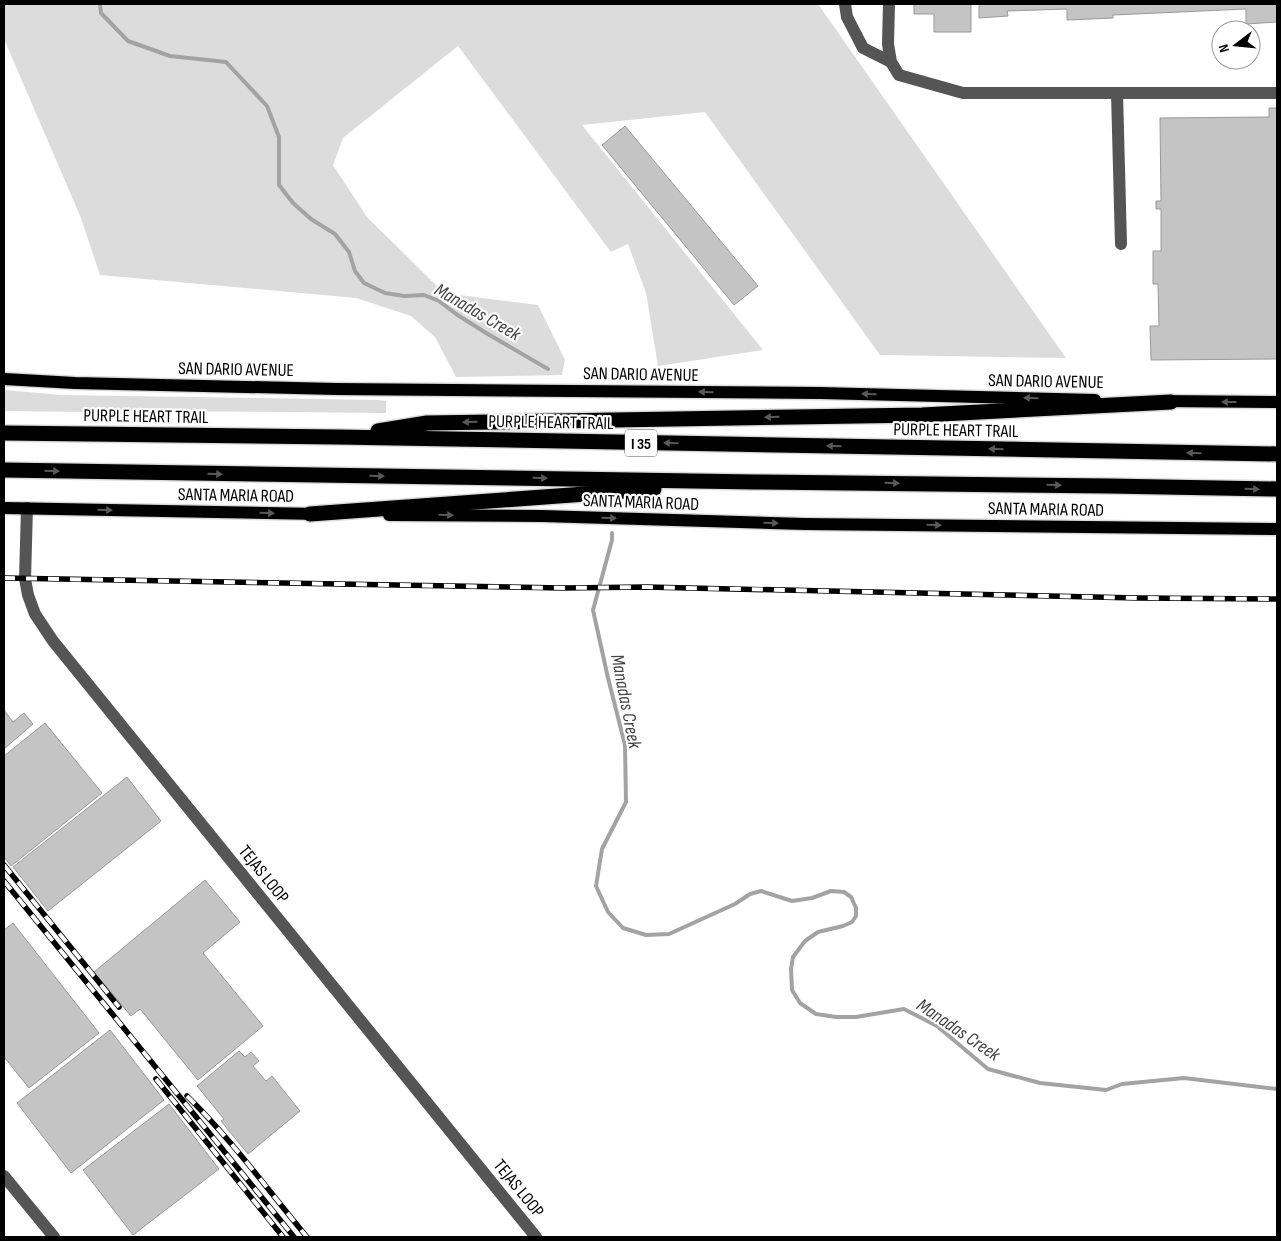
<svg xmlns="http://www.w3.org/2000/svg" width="1281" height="1241" font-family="'Sofia Sans Condensed',sans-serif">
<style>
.green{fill:#dcdcdc}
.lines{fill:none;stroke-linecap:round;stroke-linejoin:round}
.stream{stroke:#a3a3a3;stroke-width:4}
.building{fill:#c4c4c4;stroke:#999}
.major-casing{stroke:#dbdbdb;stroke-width:15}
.highway-casing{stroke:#dbdbdb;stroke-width:18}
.minor{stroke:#555;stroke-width:12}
.major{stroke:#000;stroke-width:12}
.highway{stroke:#000;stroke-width:15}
.rail-casing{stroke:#000;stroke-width:5.5}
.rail{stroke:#fff;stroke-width:4;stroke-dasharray:11;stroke-linecap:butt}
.oneway{fill:#595959}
.labels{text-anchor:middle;stroke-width:4.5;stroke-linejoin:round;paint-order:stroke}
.shield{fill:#fff;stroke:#4c4c4c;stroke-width:1}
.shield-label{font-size:16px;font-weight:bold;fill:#000}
.street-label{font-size:18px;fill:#000;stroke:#fff}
.water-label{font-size:19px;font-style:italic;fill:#444;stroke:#fff}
</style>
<rect width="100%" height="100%" fill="#fff"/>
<g class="green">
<polygon points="4,4 818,4 1066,358 880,355 705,112 582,125 763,350 658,366 646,293 628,244 611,252 458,46 343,138 333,165 367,217 444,293 538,305 565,360 562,375 456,377 435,337 411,316 356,298 100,275 81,218 4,39"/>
<polygon points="4,390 62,395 378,400 386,401 386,413 161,411 161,413 4,411"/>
</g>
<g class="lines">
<g class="stream">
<polyline points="100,4 101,13 128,41 170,56 226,62 267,106 279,137 279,185 293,203 311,219 335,234 349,252 355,271 364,283 385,293 404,296 424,295 439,301 456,314 486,333 548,369"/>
<polyline points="612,533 612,540 593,610 608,678 625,745 626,802 602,849 596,886 608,912 623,928 646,935 669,934 735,904 750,894 761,891 792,901 812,898 831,891 844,892 851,897 856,908 856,916 852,922 843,926 818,932 805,941 793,957 791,969 792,990 800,1003 816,1014 836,1017 856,1017 904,1009 937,1026 988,1069 1040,1083 1106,1090 1122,1084 1184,1078 1277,1089"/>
</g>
</g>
<g class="building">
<polygon points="914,4 971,4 971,32 934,32 934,14 914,14"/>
<polygon points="979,4 1277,4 1277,22 1246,24 1246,9 1113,15 1113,18 1067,20 1067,9 1007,11 1008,16 979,18"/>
<polygon points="1269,108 1277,108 1277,359 1151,360 1150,326 1159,326 1158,284 1153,284 1153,251 1161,251 1161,209 1156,209 1156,201 1161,201 1160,118 1269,117"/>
<polygon points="625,126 758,286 734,305 602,145"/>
<polygon points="4,710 13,722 24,713 33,724 4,749"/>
<polygon points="45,723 102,793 11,866 4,857 4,756"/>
<polygon points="127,777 161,821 48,911 13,867"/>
<polygon points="205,880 240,922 203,953 263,1026 198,1080 140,1009 131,1016 94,972"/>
<polygon points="13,923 99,1033 29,1088 4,1057 4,930"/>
<polygon points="110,1030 164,1100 71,1173 17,1103"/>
<polygon points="239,1051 245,1057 251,1052 259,1061 253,1066 266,1081 272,1076 300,1111 248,1154 221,1121 224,1119 197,1086"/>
<polygon points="169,1104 219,1169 133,1235 83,1170"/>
</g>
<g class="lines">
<defs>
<g id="major">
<polyline points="4,379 75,383 336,389 820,393 1095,400"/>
<polyline points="1162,401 1277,402"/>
<polyline points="4,508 319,514"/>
<polyline points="389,515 542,516 805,524 1277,529"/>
</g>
<g id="highway">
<polyline points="378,431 427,423 922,415 1171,402"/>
<polyline points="4,433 338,437 1277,454"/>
<polyline points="4,470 755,482 1109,486 1277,489"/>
<polyline points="310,514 654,489"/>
</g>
</defs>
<use href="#major" class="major-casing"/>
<use href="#highway" class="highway-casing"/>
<g class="minor">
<polyline points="845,4 847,17 863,48 891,62"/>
<polyline points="889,4 888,44 891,62 899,75 963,93 1277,93"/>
<polyline points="1117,93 1121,244"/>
<polyline points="27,508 25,579 28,595 35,614 53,641 536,1237"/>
<polyline points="4,1176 54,1237"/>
</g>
<use href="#major" class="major"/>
<use href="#highway" class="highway"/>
<defs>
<g id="rail">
<polyline points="4,578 563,588 646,587 1138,598 1277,599"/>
<polyline points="4,865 119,1007"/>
<polyline points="4,881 294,1237"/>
<polyline points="156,1079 283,1237"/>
<path d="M187,1096C231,1139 268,1190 307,1237"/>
</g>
</defs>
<use href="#rail" class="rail-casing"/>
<use href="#rail" class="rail"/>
</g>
<defs><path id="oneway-solid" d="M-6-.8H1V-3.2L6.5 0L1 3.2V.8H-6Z" transform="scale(1.25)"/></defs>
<g class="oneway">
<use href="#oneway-solid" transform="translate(706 392) rotate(-179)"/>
<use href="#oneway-solid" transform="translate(869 394) rotate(-179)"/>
<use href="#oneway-solid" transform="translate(1031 398) rotate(-179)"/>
<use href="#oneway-solid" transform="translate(1229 402) rotate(-180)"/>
<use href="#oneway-solid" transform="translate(772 417) rotate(179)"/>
<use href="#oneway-solid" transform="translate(470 422) rotate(179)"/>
<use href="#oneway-solid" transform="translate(671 443) rotate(-179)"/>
<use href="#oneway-solid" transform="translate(834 446) rotate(-179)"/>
<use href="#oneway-solid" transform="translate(996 449) rotate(-179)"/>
<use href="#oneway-solid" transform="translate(1194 453) rotate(-179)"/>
<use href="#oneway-solid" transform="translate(52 471) rotate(1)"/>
<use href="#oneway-solid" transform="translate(215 474) rotate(1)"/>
<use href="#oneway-solid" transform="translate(377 476) rotate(1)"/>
<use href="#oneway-solid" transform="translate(540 478) rotate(1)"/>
<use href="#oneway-solid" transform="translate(892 483) rotate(1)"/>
<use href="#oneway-solid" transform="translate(1054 485) rotate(1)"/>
<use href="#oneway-solid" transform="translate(1252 489) rotate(1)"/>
<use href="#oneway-solid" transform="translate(105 510) rotate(1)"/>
<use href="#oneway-solid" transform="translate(267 513) rotate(1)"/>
<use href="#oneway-solid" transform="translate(446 515) rotate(1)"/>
<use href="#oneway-solid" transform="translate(609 518) rotate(2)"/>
<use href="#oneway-solid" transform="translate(771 523) rotate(2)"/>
<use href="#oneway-solid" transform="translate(934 525) rotate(1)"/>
</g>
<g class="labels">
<rect class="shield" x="625" y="429.5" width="32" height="27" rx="4"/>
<g class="shield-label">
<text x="641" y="449">I 35</text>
</g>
<g class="street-label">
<text transform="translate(236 369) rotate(1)" y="6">SAN DARIO AVENUE</text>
<text transform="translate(641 374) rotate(1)" y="6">SAN DARIO AVENUE</text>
<text transform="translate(1046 381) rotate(1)" y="6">SAN DARIO AVENUE</text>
<text transform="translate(146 416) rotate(1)" y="6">PURPLE HEART TRAIL</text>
<text transform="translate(551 422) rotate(1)" y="6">PURPLE HEART TRAIL</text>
<text transform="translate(956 430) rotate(1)" y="6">PURPLE HEART TRAIL</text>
<text transform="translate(236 495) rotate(1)" y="6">SANTA MARIA ROAD</text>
<text transform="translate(641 502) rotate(2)" y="6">SANTA MARIA ROAD</text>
<text transform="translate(1046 509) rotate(1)" y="6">SANTA MARIA ROAD</text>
<text transform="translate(264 874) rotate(51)" y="6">TEJAS LOOP</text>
<text transform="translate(519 1188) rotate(51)" y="6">TEJAS LOOP</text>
</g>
<g class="water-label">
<text transform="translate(478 311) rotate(30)" y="7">Manadas Creek</text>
<text transform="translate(627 701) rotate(79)" y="7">Manadas Creek</text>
<text transform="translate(959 1029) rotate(34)" y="7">Manadas Creek</text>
</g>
</g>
<rect width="1281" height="1241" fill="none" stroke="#000000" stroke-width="10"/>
<g transform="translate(1236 45) rotate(254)"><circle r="24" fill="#ffffff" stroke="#999999"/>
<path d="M0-4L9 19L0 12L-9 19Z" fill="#000000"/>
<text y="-8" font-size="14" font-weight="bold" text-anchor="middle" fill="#000000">N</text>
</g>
</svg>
